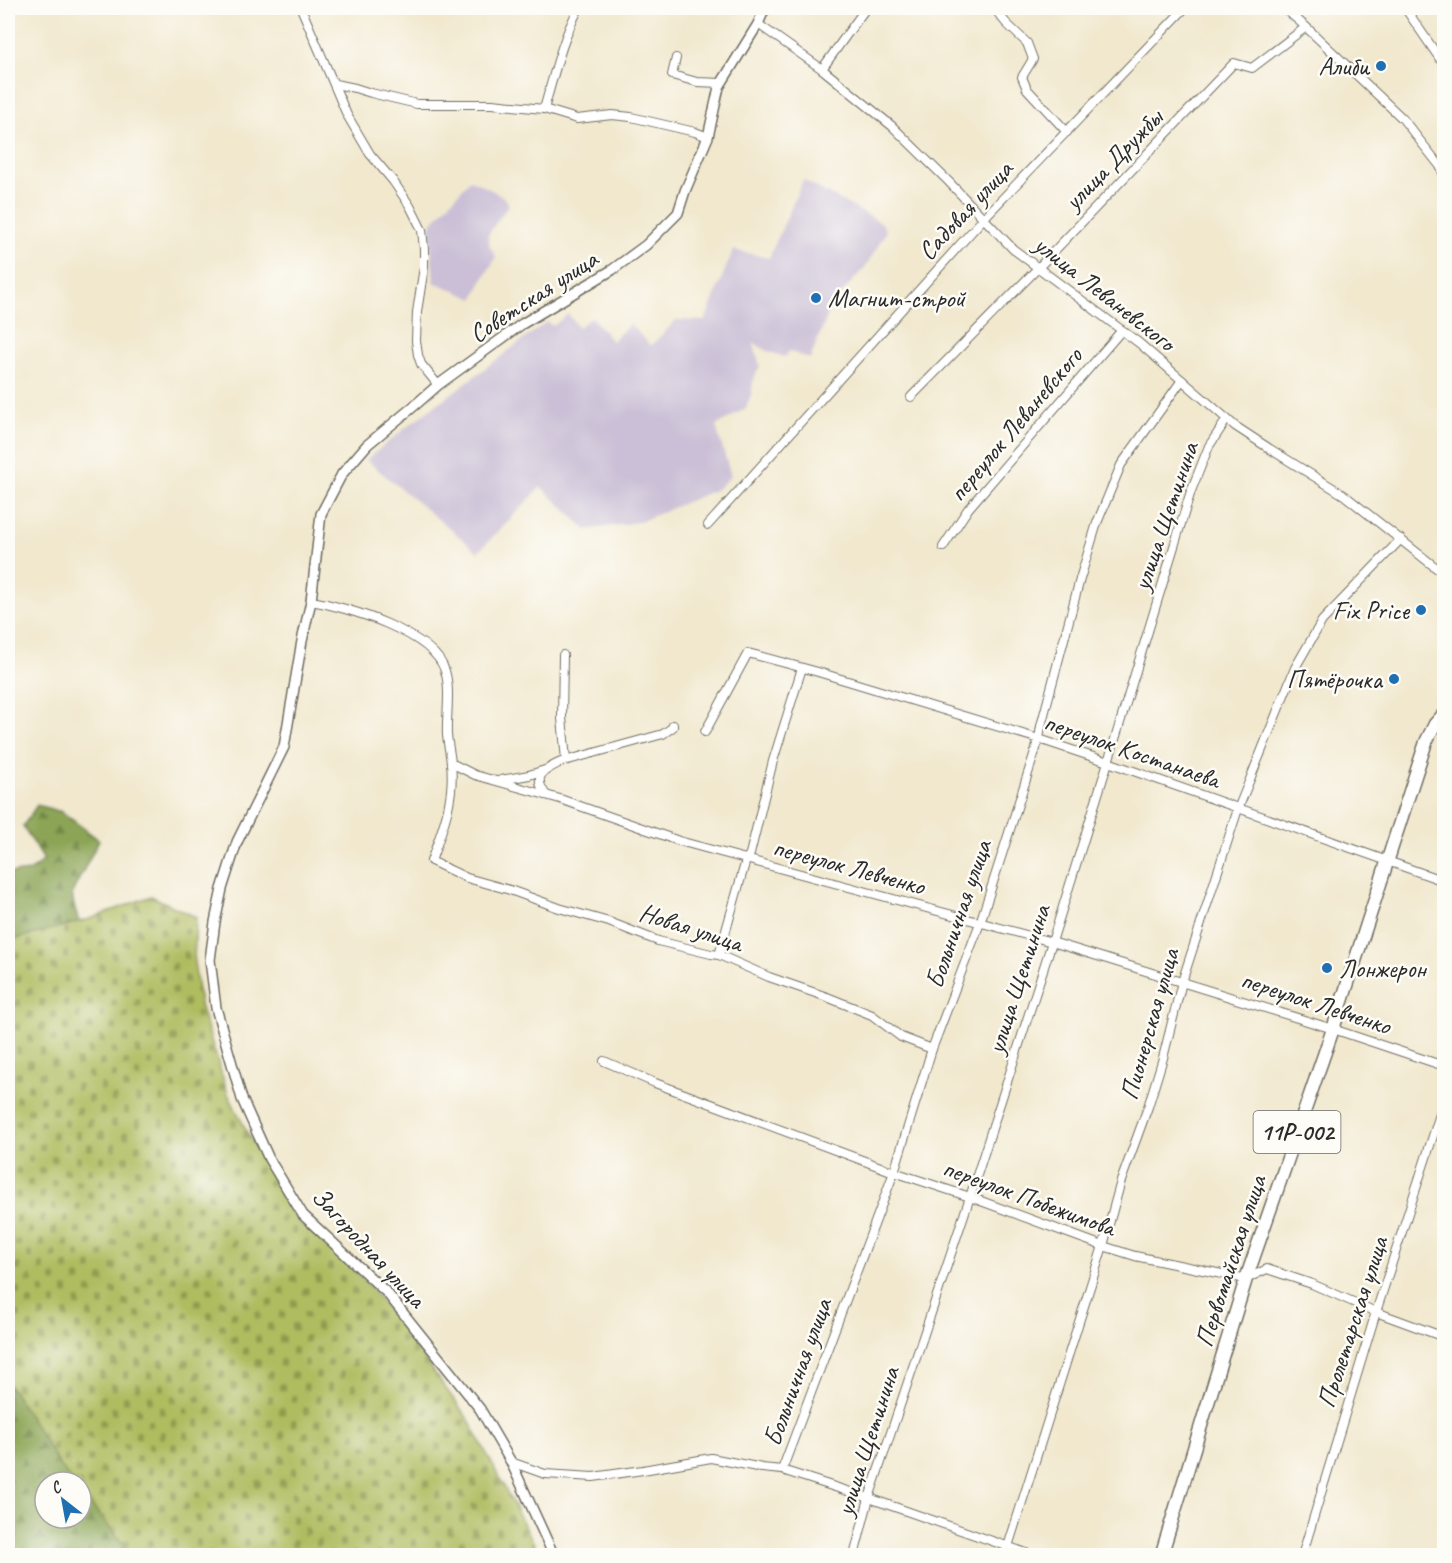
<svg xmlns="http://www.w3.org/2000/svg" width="1452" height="1563" font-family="Caveat,sans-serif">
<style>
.industrial{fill:#cabfd6}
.forest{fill:url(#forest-firs);stroke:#5b6840;stroke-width:1.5}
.cemetery{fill:url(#cemetery-stones);stroke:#6d7444;stroke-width:1.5}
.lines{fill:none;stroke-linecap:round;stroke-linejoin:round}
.minor-casing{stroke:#706d64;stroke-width:10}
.tertiary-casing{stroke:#706d64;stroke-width:12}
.primary-casing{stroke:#706d64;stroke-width:15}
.minor{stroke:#fff;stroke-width:8}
.tertiary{stroke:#fff;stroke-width:9}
.primary{stroke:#fff;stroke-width:12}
.poi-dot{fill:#1f6fb2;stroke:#fdfcf7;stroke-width:2}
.labels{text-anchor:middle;stroke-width:5;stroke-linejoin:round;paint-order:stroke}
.shield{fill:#fdfcf7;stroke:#6a6a68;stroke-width:1.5}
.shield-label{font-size:24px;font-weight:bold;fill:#2b2b2b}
.poi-label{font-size:26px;fill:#2b2b2b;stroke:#fdfcf7;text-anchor:end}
.street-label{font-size:26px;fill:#2b2b2b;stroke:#fdfcf7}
</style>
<defs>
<pattern id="forest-firs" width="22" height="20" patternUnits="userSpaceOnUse" patternTransform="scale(1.5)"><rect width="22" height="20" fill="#8ba455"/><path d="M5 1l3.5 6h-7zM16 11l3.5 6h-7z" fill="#728647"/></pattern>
<pattern id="cemetery-stones" width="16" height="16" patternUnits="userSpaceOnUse" patternTransform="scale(1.5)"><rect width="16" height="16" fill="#afbc5e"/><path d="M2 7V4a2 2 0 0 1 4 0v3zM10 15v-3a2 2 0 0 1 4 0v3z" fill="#8f994e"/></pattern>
</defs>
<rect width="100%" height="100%" fill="#fdfcf7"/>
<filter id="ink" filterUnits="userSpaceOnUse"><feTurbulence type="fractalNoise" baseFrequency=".0167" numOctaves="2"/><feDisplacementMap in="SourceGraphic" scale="12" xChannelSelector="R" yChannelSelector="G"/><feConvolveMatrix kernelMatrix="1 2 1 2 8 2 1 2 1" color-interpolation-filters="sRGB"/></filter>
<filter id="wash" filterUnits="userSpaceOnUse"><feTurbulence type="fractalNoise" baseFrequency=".008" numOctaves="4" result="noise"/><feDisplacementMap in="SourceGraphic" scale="24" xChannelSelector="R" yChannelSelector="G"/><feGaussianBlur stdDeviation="1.35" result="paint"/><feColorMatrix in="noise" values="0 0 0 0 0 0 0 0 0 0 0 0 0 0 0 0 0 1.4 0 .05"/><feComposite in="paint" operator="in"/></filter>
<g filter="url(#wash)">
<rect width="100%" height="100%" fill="#f1e8ce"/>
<g class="industrial">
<polygon points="470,180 484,186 502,196 509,204 489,233 488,237 490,247 496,257 481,283 474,299 434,282 430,236 431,224"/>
<polygon points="803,180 882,223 886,232 866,266 832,304 810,359 789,351 785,357 767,351 753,342 760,366 754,377 751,395 746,408 716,426 731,476 717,489 639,522 585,530 585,528 541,487 478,552 366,460 408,426 547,322 553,326 568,314 578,327 592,317 612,341 630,324 651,346 676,320 705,321 733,250 769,258"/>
</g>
<g class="forest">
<polygon points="37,805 62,812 99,840 72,893 74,905 79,922 20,938 8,940 8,871 10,873 31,871 44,860 23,826"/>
<polygon points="8,1383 61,1467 73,1482 45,1482 45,1518 81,1518 81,1492 132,1555 8,1555"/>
</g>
<polygon class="cemetery" points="151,896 196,917 194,962 200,1005 228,1094 247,1132 299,1223 325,1242 366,1282 400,1325 470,1422 540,1555 132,1555 81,1492 81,1482 73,1482 61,1467 8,1383 8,940 20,938 90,919"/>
</g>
<g filter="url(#ink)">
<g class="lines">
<defs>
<g id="minor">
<polyline points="301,8 347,115 370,154 393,181 410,206 422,230 424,249 424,267 417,312 416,341 418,355 421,364 438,385"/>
<polyline points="994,8 1006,23 1027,43 1033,59 1022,77 1027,89 1067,132"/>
<polyline points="1284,8 1306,27 1402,118 1440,166 1444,175"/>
<polyline points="1405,8 1440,59 1444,62"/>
<polyline points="758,24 822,69 892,126 948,181 1013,249 1139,343 1235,426 1270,449 1344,495 1444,574"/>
<polyline points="676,58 672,75 697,82 721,83"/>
<polyline points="822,69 866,8"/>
<polyline points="335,84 355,88 371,93 417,104 492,104 544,109 577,119 612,115 631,117 695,132 708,137"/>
<path d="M544,109C554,75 562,39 579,8"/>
<polyline points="911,397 1038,268 1234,63 1252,68 1306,27"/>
<polyline points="708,525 983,219 1185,8"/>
<polyline points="943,547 968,509 1122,330"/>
<path d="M311,601C347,607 434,633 445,671C451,689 446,716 447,735C448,745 450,753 451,763C455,798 443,828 431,861L467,878L510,890L559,908L609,922L658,941L711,954L719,955L769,977L827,997L872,1015L901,1037L932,1049"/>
<polyline points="563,655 562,718 566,760"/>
<polyline points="705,732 748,653 818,672 1039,739 1108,762 1444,881"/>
<polyline points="451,763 475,775 560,799 679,841 1052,942 1333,1029 1444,1066"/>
<polyline points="501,780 529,775 545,770"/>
<path d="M546,795C532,775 543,771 561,762L663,734L673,727V725"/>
<polyline points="719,955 746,860 750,854 773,761 802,668"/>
<polyline points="604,1061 655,1083 894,1172 970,1197 1103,1246 1135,1256 1246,1279 1267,1269 1312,1284 1376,1312 1444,1337"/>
<polyline points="511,1462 545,1474 593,1477 643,1470 711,1458 762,1468 782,1470 869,1498 1035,1556"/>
<polyline points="782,1470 894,1172 932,1049 980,923 1039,739 1041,726 1080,579 1097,523 1121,465 1182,380"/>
<polyline points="854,1556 869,1498 970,1197 1052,942 1108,762 1191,491 1209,446 1227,419"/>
<polyline points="1005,1556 1103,1246 1121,1181 1148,1107 1163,1058 1182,982 1238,809 1295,668 1322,621 1401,539"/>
<polyline points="1302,1556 1376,1312 1444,1102"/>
</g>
<polyline id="tertiary" points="554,1556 511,1462 480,1409 387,1293 303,1215 269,1159 242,1099 216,1008 210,960 215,922 222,889 237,842 284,747 302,641 311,601 321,514 342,474 367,445 414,406 438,385 522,324 612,270 646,245 678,213 685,191 708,137 719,87 758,24 765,8"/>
<polyline id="primary" points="1161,1556 1246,1279 1333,1029 1426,742 1435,724 1444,714"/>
</defs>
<use href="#minor" class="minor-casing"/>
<use href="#tertiary" class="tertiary-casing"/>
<use href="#primary" class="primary-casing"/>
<use href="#minor" class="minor"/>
<use href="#tertiary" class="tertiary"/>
<use href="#primary" class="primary"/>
</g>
</g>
<g class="poi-dot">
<circle cx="1381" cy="66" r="6"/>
<circle cx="816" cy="298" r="6"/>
<circle cx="1421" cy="610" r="6"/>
<circle cx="1394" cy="679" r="6"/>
<circle cx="1327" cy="968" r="6"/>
</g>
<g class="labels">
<rect class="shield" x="1253.5" y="1111" width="87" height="42" rx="4.5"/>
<g class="shield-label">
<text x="1297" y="1140">11Р-002</text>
</g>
<g class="poi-label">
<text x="1369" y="75">Алиби</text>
<text x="828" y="307" text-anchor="start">Магнит-строй</text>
<text x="1409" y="619">Fix Price</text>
<text x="1382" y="688">Пятёрочка</text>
<text x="1339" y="977" text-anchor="start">Лонжерон</text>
</g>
<g class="street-label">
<text transform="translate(1113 159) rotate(-46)" y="9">улица Дружбы</text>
<text transform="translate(965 210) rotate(-47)" y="9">Садовая улица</text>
<text transform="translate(1105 293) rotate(38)" y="9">улица Леваневского</text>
<text transform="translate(533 296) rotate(-33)" y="9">Советская улица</text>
<text transform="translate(1015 424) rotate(-50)" y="9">переулок Леваневского</text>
<text transform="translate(1165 516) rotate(-71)" y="9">улица Щетинина</text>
<text transform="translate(1132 750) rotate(19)" y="9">переулок Костанаева</text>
<text transform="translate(849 866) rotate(15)" y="9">переулок Левченко</text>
<text transform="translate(958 914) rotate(-71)" y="9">Больничная улица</text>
<text transform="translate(691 927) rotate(18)" y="9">Новая улица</text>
<text transform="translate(1018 979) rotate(-72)" y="9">улица Щетинина</text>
<text transform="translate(1316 1002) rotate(18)" y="9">переулок Левченко</text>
<text transform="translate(1149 1024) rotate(-74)" y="9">Пионерская улица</text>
<text transform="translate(1029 1197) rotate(20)" y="9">переулок Побежимова</text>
<text transform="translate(369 1247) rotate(47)" y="9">Загородная улица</text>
<text transform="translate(1230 1261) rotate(-72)" y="9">Первомайская улица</text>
<text transform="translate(1352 1322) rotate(-72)" y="9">Пролетарская улица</text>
<text transform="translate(797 1372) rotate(-70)" y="9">Больничная улица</text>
<text transform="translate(867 1441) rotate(-72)" y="9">улица Щетинина</text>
</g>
</g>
<rect width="1452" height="1563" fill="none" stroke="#fdfcf7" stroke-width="30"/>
<g transform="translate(63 1500) rotate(329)"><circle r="28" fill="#fdfcf7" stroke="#a9a8a5" stroke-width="1.5"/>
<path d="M0-4.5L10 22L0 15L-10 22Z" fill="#1f6fb2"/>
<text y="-9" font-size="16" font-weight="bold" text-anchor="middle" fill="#2b2b2b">С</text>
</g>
</svg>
